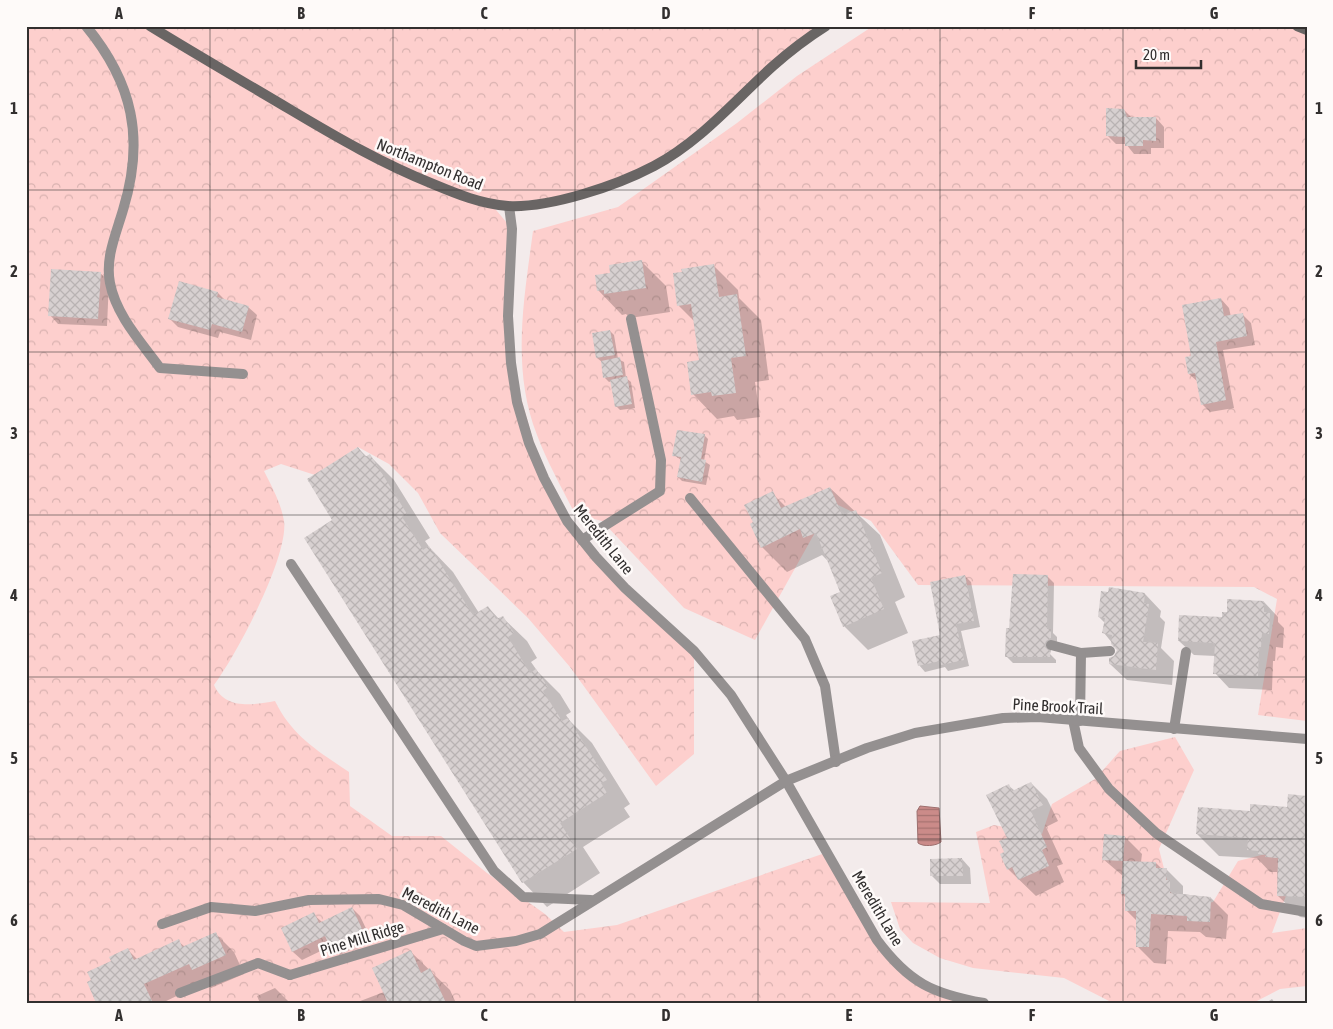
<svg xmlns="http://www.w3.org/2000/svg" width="1333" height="1029" font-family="'Asap Condensed',sans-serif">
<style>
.forest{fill:url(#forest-crowns)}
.water{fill:url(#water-rules);stroke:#9d6f6e}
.shadow{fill:#0003}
.building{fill:url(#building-cross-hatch)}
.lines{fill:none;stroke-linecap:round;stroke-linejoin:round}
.lane{stroke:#949090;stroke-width:10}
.street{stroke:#949090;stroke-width:10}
.secondary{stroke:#696564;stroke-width:10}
.grid{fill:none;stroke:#322f2f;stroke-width:1;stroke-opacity:0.55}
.labels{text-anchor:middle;stroke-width:5;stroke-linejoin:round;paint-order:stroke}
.street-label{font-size:16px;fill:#322f2f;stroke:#fefaf9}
.neatline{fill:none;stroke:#322f2f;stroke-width:2}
.grid-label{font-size:16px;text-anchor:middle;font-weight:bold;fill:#322f2f}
</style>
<defs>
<pattern id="forest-crowns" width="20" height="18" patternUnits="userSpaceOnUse" patternTransform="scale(1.25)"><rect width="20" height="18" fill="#fdcfcd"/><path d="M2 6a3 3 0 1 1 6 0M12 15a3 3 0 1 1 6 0" fill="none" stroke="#d9b2b0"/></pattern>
<pattern id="water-rules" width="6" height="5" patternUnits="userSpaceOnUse" patternTransform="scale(1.25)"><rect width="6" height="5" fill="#cb8b89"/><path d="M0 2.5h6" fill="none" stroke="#a57270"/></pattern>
<pattern id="building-cross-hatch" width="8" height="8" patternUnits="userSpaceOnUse" patternTransform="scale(1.25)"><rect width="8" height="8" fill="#d7d0d0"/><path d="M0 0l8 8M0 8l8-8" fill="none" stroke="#b9b3b3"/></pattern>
</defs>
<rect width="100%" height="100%" fill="#f3ebeb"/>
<g class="forest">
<path d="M26,26H826L799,44L703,134L654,166L570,197L491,204L512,229L511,363L544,478L596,557L694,651V754L656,786L570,667L528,618L440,533L418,493L389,464L358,447L315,475L281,464L264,471C272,487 281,503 284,521C289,556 236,656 214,685C225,710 253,705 275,701C292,736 318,751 349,772L350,806L392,836H441L487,873L545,914L564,932L617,925L828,852L877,940L911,977L984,1003H26Z"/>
<path d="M873,26H1285L1307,34V721L1258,715L1277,599L1254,587L918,585L871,521L832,502L755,640L684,608L602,521L575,514C562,488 547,462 537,435C511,369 524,299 533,231L618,207L737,123L797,76Z"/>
<polygon points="1175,737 1194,770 1159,849 1170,892 1192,906 1213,902 1238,861 1288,848 1296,869 1272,933 1307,928 1307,986 1280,989 1253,1003 1113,1003 1064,978 973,968 940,958 913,943 900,929 891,902 990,903 976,832 994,825 1042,834 1052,804 1095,779 1120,751"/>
</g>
<path class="water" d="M920,806L939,808L941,842C936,846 923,847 918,843L917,811Z"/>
<g class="shadow">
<polygon points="1124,110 1132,118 1156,118 1164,127 1164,148 1151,148 1151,154 1134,154 1126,144 1116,144 1107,135"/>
<polygon points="642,262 666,286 670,312 630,318 626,314 622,315 598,290 611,274"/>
<polygon points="714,266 738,290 739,298 761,320 769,380 755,382 760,417 737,420 734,416 717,419 693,394 700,361 695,322 679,306 674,274"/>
<polygon points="100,273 109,281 107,326 58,324 50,315"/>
<polygon points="180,283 218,293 225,300 248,307 257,315 251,340 220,332 218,338 178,327 170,319"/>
<polygon points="1221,299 1229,308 1231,317 1242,314 1251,323 1255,345 1223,350 1234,408 1210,412 1202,404 1198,382 1189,374 1193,357"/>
<polygon points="610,331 614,335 618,359 624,362 626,378 631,382 635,408 620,410 616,406 612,381 609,382 605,378 602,362 597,358"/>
<polygon points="704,435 708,439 704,461 710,465 706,485 682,481 678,477 681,460 674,455"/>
<polygon points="358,448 367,457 370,456 394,480 430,538 425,541 430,548 453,572 479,613 488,607 499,619 502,617 527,641 537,658 531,662 538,672 560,694 571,712 566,715 570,721 592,743 630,804 624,808 630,817 583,847 600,873 547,907 523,882 306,538 334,520"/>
<polygon points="830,488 880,535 905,597 895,602 908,633 868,650 844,626 841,592 829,562 822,555 787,572 762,547 751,524 755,523 772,493 786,507"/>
<polygon points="965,576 971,582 980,627 961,631 969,666 948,671 945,667 925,672 919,665 942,636"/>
<polygon points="1047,576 1054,583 1053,633 1057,637 1057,645 1052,647 1050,654 1056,660 1056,663 1013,663 1006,656 1011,629"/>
<polygon points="1145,594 1161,611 1160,617 1165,622 1161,648 1174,661 1172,685 1127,680 1110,664 1118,650 1104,633 1105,623 1099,617"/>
<polygon points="1264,602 1278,617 1278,622 1284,628 1283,648 1276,647 1275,661 1273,661 1272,690 1229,688 1215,673 1216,656 1194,655 1179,641 1223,618"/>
<polygon points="1031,783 1047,799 1058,821 1046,827 1063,864 1057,866 1064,882 1036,896 1008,869 1006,853 1009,839 1008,785 1015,791"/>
<polygon points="1307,797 1307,918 1300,917 1278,896 1277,872 1270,872 1257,858 1219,856 1197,834 1251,812 1288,808"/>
<polygon points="1125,837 1142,854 1141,862 1156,863 1162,869 1166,869 1183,886 1183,894 1211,898 1228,915 1226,939 1206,937 1200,932 1168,931 1166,964 1154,963 1137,946 1137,921 1126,910 1126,898 1122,894 1123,876 1103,859"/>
<polygon points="962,859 970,868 971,884 940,884 932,876"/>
<polygon points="352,908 360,916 371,939 340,955 331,946 302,960 293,952 282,929 313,914 322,922"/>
<polygon points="216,934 234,952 244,974 211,988 206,982 162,1003 98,1003 113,962 128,950 138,960 178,941 185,947"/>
<polygon points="410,951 450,990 456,1003 355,1003 384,992"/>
<polygon points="275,988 290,1003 260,1003 257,996"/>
<polygon points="1272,999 1275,1003 1266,1003"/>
</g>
<g class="building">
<polygon points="1106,108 1124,109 1127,117 1156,117 1156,141 1143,140 1143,146 1125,146 1125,137 1106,136"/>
<polygon points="642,260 646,288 604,294 604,290 597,291 595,275 610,273 609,265"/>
<polygon points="714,264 719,297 737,294 746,356 731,358 736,393 712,396 711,392 691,395 687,362 699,360 691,304 677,306 673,273 682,272 681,269"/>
<polygon points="51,269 101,272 98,319 48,316"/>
<polygon points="179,281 218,292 217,297 249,306 242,332 212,324 210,330 168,319"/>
<polygon points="1221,298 1224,316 1243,313 1247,336 1216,342 1226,400 1201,405 1195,373 1188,374 1185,357 1191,356 1182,305"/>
<polygon points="610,330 615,355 596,358 592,333"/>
<polygon points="620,357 623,375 603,378 601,361"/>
<polygon points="627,376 632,404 615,407 610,380"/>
<polygon points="677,430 705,434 701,459 706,460 702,482 677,477 681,457 672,456"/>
<polygon points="358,447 365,457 370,454 407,514 402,517 423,550 429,546 473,615 488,606 496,619 503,616 514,633 508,637 530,673 536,669 548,687 543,691 562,721 568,718 607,780 601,783 607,793 560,823 577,849 522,883 304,538 332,520 307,479"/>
<polygon points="830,487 842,515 856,510 882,573 871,578 884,609 843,627 830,596 840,592 816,533 803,538 800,529 761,548 750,524 753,522 744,505 773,491 781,508"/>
<polygon points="1013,574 1048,575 1047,629 1051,629 1051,638 1046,641 1044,646 1050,652 1050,657 1005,657 1006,628 1009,628"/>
<polygon points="965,575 974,621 956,624 964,660 941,665 940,661 918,666 912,641 940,635 930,582"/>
<polygon points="1109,587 1145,593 1144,603 1149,604 1143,642 1158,643 1156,670 1109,664 1109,658 1114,656 1117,650 1111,644 1112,635 1102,633 1105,618 1098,617 1101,591 1108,592"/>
<polygon points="1227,599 1264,601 1264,612 1270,613 1269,634 1262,633 1261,647 1259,647 1258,676 1213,674 1215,643 1178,641 1179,615 1222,617 1222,612 1227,612"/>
<polygon points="1031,782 1043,805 1031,811 1047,847 1042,850 1049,866 1018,880 1012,867 1007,870 1000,854 1004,852 999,841 1007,838 986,795 1009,784 1012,791"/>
<polygon points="1288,794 1307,796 1307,897 1277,896 1278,858 1265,857 1266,855 1258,854 1258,851 1247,850 1248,838 1196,834 1198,807 1250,811 1250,804 1287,807"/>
<polygon points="1104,834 1125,836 1123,861 1156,862 1156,868 1167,868 1166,880 1170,880 1170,893 1211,897 1210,922 1187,921 1187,916 1151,914 1149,947 1136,947 1136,911 1125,911 1125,894 1121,894 1123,861 1102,860"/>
<polygon points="962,858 963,876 930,876 930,859"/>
<polygon points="352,907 363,931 330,947 325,936 292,952 281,928 314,912 319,923"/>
<polygon points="216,932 226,955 192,970 189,964 144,984 153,1003 96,1003 87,982 91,980 87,972 111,961 109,957 128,948 134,960 179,939 182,947"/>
<polygon points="411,950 421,973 430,968 446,1003 388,1003 372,968"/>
</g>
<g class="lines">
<g class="lane">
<path d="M86,26C133,83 145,139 123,210C116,234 105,258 110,283C116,315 141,342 160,368L243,374"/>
<polyline points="1051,645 1081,653 1110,651"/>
<polyline points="1080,721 1081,653"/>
<polyline points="1174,729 1186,652"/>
<polyline points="180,993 258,963 290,975"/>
</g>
<g class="street">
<path d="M509,206L512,229L508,316L511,363L517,402L529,443L544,478L567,521L596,557L625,588L694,651L731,695L786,781L877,940C909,983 933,994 984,1003"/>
<polyline points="690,498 805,639 825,686 836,762"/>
<polyline points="582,540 660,491 661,460 631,319"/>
<polyline points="291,564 494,871 523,897 591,900"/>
<polyline points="1073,720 1079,748 1109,789 1156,833 1261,904 1307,912"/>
<polyline points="162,924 211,907 255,911 309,900 379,899 403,905 464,941 476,946 516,941 540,934 786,781 867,748 915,733 1003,718 1038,717 1307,739"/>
<polyline points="290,975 443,929"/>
</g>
<g class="secondary">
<path d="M150,26C197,55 244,82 291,110C338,138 383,164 433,184C457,194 481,204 508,206C550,208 616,186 654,166C701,141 734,101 773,66C790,51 807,38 826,26"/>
<polyline points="1297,26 1307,30"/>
</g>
</g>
<path class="grid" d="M210,26V1003M393,26V1003M575,26V1003M758,26V1003M940,26V1003M1123,26V1003M26,190H1307M26,352H1307M26,515H1307M26,677H1307M26,839H1307"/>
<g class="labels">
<g class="street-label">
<text transform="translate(430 164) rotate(22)" y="6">Northampton Road</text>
<text transform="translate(604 539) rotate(51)" y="6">Meredith Lane</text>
<text transform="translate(1058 706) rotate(3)" y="6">Pine Brook Trail</text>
<text transform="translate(878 908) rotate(59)" y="6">Meredith Lane</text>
<text transform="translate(441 910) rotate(27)" y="6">Meredith Lane</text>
<text transform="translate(362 938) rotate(-17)" y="6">Pine Mill Ridge</text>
</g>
</g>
<rect width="1333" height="1029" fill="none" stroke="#fefaf9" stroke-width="55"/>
<path d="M1136 60v8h65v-8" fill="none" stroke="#322f2f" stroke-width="2.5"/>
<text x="1143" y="60" font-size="15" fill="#322f2f" stroke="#fefaf9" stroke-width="4" paint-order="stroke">20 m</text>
<rect x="28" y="28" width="1278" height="974" class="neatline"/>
<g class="grid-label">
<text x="119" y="19">A</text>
<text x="301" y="19">B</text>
<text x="484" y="19">C</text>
<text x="666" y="19">D</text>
<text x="849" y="19">E</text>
<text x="1032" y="19">F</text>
<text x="1214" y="19">G</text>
<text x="14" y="114">1</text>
<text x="1319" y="114">1</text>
<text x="14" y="277">2</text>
<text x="1319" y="277">2</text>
<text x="14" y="439">3</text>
<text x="1319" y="439">3</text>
<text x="14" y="601">4</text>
<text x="1319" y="601">4</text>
<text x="14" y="764">5</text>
<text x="1319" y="764">5</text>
<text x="14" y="926">6</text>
<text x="1319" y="926">6</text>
<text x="119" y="1021">A</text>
<text x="301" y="1021">B</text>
<text x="484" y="1021">C</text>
<text x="666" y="1021">D</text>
<text x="849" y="1021">E</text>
<text x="1032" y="1021">F</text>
<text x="1214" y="1021">G</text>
</g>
</svg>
